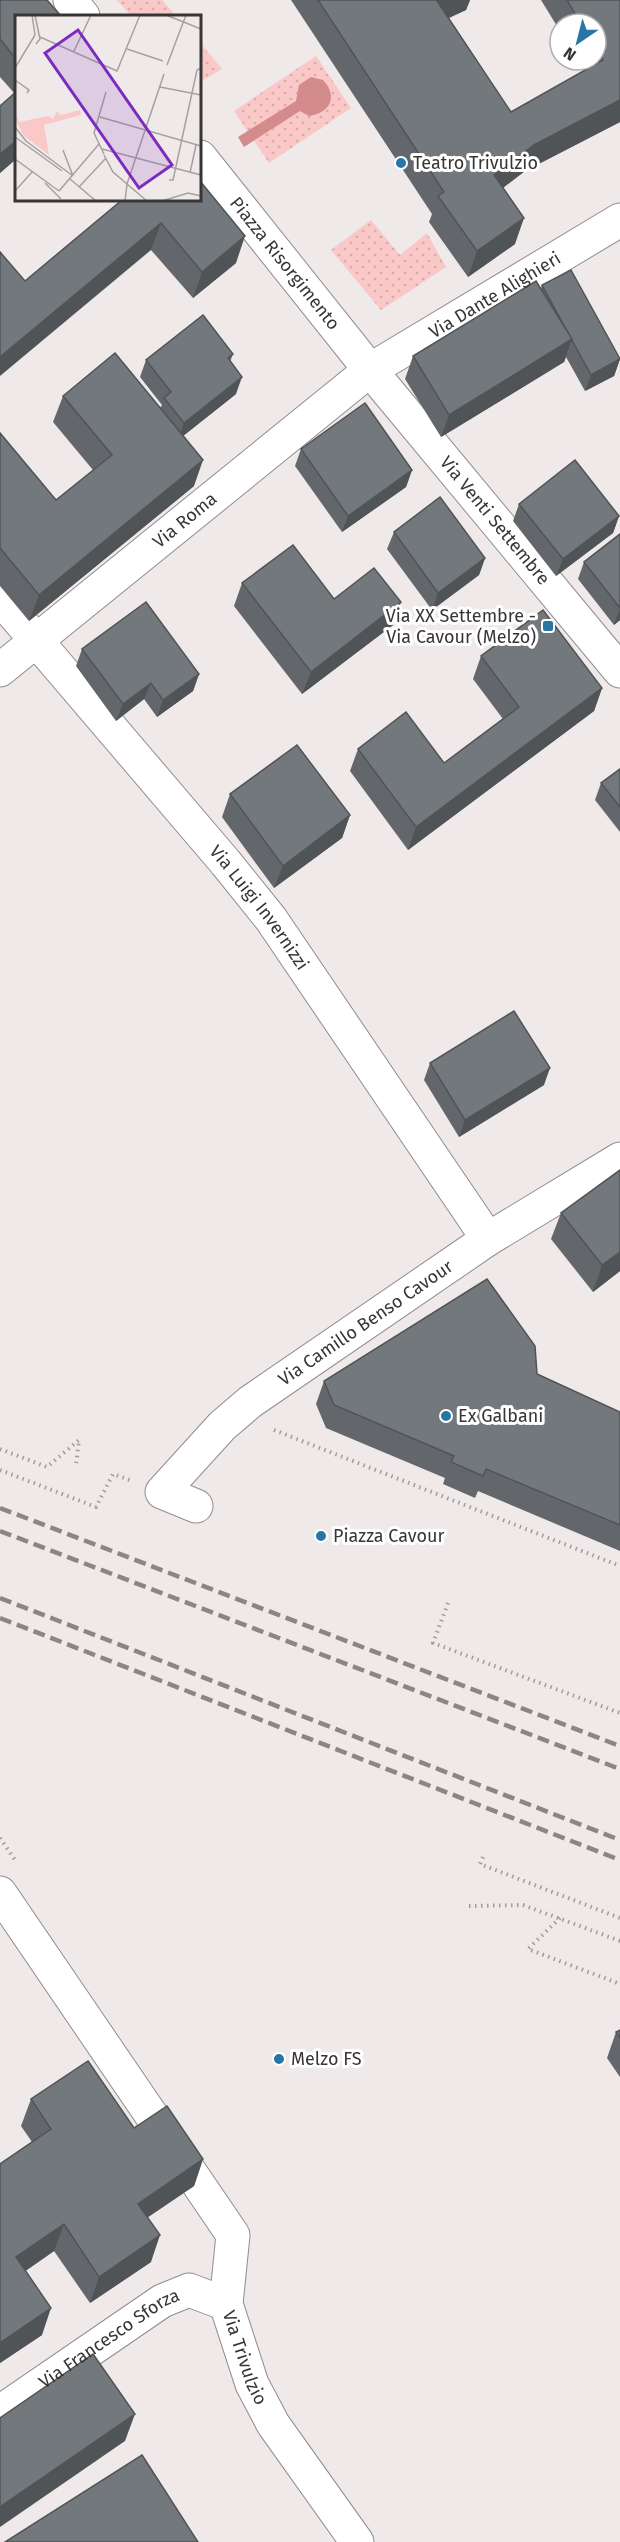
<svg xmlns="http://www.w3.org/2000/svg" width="620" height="2542" font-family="'Fira Sans',sans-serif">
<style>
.grass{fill:url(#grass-dots)}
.water{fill:#d38b8c}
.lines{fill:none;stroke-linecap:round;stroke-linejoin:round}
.minor-casing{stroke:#938c8c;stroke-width:35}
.path{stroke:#a19c9c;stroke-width:4;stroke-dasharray:1.5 4.5;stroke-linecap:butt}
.minor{stroke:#fff;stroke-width:33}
.rail{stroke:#8b8686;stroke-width:4.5;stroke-dasharray:12 6;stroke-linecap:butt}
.wall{fill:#63676b}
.shaded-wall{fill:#505457}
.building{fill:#73787c;stroke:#505457;stroke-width:1.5}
.poi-dot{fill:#2676a7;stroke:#fff;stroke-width:2}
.labels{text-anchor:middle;stroke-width:6;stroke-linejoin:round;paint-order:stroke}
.poi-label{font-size:18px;fill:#383535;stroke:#fff;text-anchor:start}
.street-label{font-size:18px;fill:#383535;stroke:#fff}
.inset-road{fill:none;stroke:#a6a1a1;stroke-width:1.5}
.view{fill:#7b2cbf;fill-opacity:0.15;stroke:#7b2cbf;stroke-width:3}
.inset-edge{fill:none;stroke:#383535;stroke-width:3}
</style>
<defs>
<pattern id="grass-dots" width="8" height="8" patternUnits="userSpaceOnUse" patternTransform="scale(1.5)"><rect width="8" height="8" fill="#f9c8c7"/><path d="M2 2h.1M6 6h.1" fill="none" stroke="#d6acac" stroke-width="1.8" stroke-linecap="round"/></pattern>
</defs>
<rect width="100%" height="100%" fill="#f0e9e9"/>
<g class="grass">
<polygon points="117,0 162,0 176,16 131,16"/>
<polygon points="200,43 222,69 200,82"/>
<polygon points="316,56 351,108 269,163 234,111"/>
<polygon points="371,220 400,255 427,233 446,267 381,310 331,250"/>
</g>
<path class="water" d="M311,77L323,80C338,96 331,113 309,116L300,111L244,147L238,137L296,101L299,85Z"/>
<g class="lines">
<defs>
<g id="minor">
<polyline points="70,0 83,16"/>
<path id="s1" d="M200,157L370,370L620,671"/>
<path id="s2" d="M0,598L226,863L271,919L488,1239"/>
<path id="s3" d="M0,670L370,370L620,220"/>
<path id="s4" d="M196,1506L162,1492L222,1426L250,1402L488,1239L620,1159"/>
<path id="s5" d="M0,1893L233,2235L226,2304L252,2384L273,2424L357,2542"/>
<path id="s6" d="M0,2412L162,2301L189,2290L226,2304"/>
</g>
</defs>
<use href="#minor" class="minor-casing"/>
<g class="path">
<polyline points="274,1430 620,1566"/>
<polyline points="0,1449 47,1467 79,1440 76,1465"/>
<polyline points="0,1470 96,1507 113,1474 130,1480"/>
<polyline points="448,1603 433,1643 620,1713"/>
<polyline points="0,1838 15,1860"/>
<polyline points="483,1857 480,1864 620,1918"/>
<polyline points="469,1906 523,1905 620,1941"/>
<polyline points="560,1918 528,1949 620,1984"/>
</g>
<use href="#minor" class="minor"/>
<g class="rail">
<polyline points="0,1508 620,1746"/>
<polyline points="0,1531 620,1769"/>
<polyline points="0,1598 620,1840"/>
<polyline points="0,1618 620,1860"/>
</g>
</g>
<g class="wall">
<polygon points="0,0 16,16 16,159 0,173 0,106 15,94 0,77"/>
<polygon points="291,0 470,0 466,10 449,18 511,112 584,71 578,60 596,60 596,24 560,24 560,31 541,0 620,0 620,122 525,171 503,188 515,244 468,277 429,222 432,214"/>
<polygon points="122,200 236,263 193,298 151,250 25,281"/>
<polygon points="542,285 620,359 614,376 585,391 566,357 564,362 441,437 405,379 413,356 541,289"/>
<polygon points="233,354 230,362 236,394 183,436 194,486 29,621 0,586 0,433 56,500 93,470 53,422 63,396 160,408 162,405 140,377 146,360"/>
<polygon points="301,449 412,470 406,487 342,532 295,466"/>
<polygon points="519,504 619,516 613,533 556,576 513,521"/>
<polygon points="394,532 485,558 479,575 432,610 387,549"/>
<polygon points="620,534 620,620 614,625 578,579 584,562"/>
<polygon points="242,583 334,599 393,625 302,694 234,606"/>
<polygon points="82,649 199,674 193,691 157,717 144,699 116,721 76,666"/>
<polygon points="481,656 602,688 594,711 408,850 350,771 358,749 444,763 503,719 473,679"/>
<polygon points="620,769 620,832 595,800 601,783"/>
<polygon points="230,794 350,815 342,838 274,888 222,817"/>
<polygon points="430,1063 544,1085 459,1137 424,1080"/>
<polygon points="620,1170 620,1271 593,1292 551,1239 561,1213"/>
<polygon points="537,1374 620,1412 620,1551 478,1491 475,1498 443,1484 445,1478 326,1428 316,1404 324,1381"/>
<polygon points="620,2030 620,2077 607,2058 616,2032"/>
<polygon points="31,2099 134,2128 203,2159 194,2186 148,2217 151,2262 90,2303 54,2251 25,2271 42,2335 0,2363 0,2164 32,2142 21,2126"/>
</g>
<g class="shaded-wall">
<polygon points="440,0 470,0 466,10 428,27 437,1"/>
<polygon points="620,100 620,122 525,171 484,202 494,175 534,145"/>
<polygon points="16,141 16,159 0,173 0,154"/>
<polygon points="524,218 515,244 468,277 477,251"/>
<polygon points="161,223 151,250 0,376 0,357"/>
<polygon points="245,236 236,263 193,298 202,272"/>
<polygon points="572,339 564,362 441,437 449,415"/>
<polygon points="620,359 614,376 585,391 591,375"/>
<polygon points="242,377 236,394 178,440 184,423"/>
<polygon points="203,460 194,486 29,621 39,595"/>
<polygon points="412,470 406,487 342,532 348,516"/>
<polygon points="619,516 613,533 556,576 563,559"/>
<polygon points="485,558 479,575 432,610 438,593"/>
<polygon points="401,602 393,625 302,694 311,672"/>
<polygon points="620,608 620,620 614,625"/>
<polygon points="199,674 193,691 157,717 163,700"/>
<polygon points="151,683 144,699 116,721 123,704"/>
<polygon points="602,688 594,711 408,850 416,827"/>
<polygon points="350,815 342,838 274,888 283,866"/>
<polygon points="550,1068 544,1085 459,1137 465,1120"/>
<polygon points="620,1252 620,1271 593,1292 602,1265"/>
<polygon points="203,2159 194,2186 129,2230 138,2204"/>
<polygon points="64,2224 54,2251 7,2284 16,2257"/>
<polygon points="160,2235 151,2262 90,2303 99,2277"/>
<polygon points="51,2308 42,2335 0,2363 0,2343"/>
<polygon points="135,2414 125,2441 0,2527 0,2507"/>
</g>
<g class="building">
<polygon points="0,0 47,0 61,16 16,16 16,59 0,39"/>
<polygon points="318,0 440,0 437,1 511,112 603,60 596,48 596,24 581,24 567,0 620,0 620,100 534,145 494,175 524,218 477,251 438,196 444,192"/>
<polygon points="16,92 16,141 0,154 0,106"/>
<polygon points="200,181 245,236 202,272 161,223 0,357 0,252 25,281 122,200 200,200"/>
<polygon points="571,270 620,359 591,375 542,285"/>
<polygon points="536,281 572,339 449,415 413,356"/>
<polygon points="203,315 233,354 228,358 242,377 184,423 164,398 171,392 146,360"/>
<polygon points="115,353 203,460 39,595 0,548 0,433 56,500 112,455 63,396"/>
<polygon points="365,403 412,470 348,516 301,449"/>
<polygon points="575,460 619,516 563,559 519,504"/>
<polygon points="440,497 485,558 438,593 394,532"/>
<polygon points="620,534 620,608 584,562"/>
<polygon points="293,545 334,599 374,568 401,602 311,672 242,583"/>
<polygon points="146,602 199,674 163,700 151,683 123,704 82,649"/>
<polygon points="543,610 602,688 416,827 358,749 406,712 444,763 519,707 481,656"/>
<polygon points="297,745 350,815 283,866 230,794"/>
<polygon points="620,769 620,807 601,783"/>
<polygon points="514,1011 550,1068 465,1120 430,1063"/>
<polygon points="620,1170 620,1252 602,1265 561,1213"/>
<polygon points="487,1279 535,1346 537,1374 620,1412 620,1525 486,1469 483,1476 451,1462 454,1456 334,1405 324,1381"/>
<polygon points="620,2030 620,2038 616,2032"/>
<polygon points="88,2061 134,2128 167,2106 203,2159 138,2204 160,2235 99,2277 64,2224 16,2257 51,2308 0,2343 0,2164 51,2129 31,2099"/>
<polygon points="93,2354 135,2414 0,2507 0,2418"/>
<polygon points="142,2455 198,2542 5,2542"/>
</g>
<g class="poi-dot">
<circle cx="401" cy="163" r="6"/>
<rect x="542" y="620" width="12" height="12" rx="3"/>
<circle cx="446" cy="1416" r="6"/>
<circle cx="321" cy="1536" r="6"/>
<circle cx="279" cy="2059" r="6"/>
</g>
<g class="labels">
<g class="poi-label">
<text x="413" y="169">Teatro Trivulzio</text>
<text x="536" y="622" text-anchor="end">Via XX Settembre -<tspan x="536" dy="21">Via Cavour (Melzo)</tspan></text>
<text x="458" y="1422">Ex Galbani</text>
<text x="333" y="1542">Piazza Cavour</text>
<text x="291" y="2065">Melzo FS</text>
</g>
<g class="street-label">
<text dy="6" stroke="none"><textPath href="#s1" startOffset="136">Piazza Risorgimento</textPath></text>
<text dy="6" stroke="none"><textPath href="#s3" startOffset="622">Via Dante Alighieri</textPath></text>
<text dy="6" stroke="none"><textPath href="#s3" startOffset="238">Via Roma</textPath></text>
<text dy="6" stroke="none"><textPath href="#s1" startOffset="468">Via Venti Settembre</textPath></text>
<text dy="6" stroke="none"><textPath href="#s2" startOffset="404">Via Luigi Invernizzi</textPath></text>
<text dy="6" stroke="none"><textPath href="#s4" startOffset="303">Via Camillo Benso Cavour</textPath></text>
<text dy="6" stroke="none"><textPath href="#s6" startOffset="132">Via Francesco Sforza</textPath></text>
<text dy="6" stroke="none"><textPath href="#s5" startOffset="540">Via Trivulzio</textPath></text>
</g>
</g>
<g transform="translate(15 15)">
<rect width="186" height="186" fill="#f0e9e9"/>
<path d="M65,95L66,100L29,110L34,140L8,120L0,103L2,101L4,107L33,101L38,104L42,96L46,100Z" fill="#f9c8c7"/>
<path class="inset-road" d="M17,0L20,20M20,0L25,24L21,29M151,0L186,14M25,22L102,56L125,0M112,34L148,46M59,36L76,0M152,50L171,0M0,53L20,20M0,65L14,75L12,78M145,72L186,80M85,102L186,131M0,112L11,126L58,161M0,122L47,156M87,134L186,160M48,135L58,161M89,139L79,118L91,77M89,140L98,157L132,186M0,144L44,176M175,158L181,130M55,164L81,186M154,165H158L182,55L186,53M30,168L46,184M64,172L91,143M0,176L17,157M44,176L84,129M110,186L112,169L149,59M147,186L173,178L186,181"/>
<path class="view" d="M63,15L157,150L124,173L30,38Z"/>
<rect width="186" height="186" class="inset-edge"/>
</g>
<g transform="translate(578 42) rotate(215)"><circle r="28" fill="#ffffff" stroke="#afaeae" stroke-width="1.5"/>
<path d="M0-4.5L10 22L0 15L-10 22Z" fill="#2676a7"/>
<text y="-9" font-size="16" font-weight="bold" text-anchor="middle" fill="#383535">N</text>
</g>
</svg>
